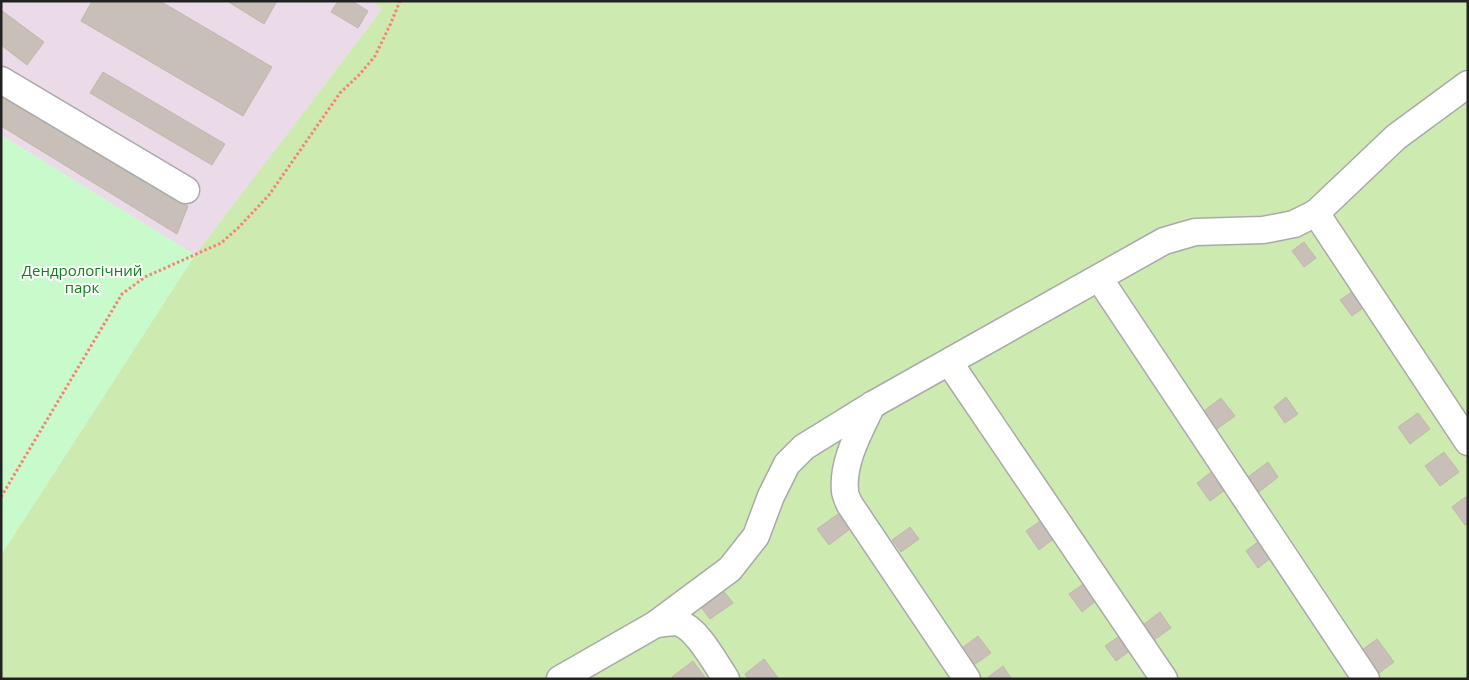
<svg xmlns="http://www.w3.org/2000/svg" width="1469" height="680" font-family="'Open Sans',sans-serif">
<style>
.industrial{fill:#ebdbe8}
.grass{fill:#cdebb0}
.park{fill:#c8facc}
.building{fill:#c7bfb8;stroke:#c4b6ab}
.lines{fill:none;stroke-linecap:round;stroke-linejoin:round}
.minor-casing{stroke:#a9a9a9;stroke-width:29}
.path{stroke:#fa8072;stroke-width:3;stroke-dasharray:2.5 2.5;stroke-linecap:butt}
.minor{stroke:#fff;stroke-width:26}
.labels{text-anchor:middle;stroke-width:4;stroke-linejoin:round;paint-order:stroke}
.park-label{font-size:15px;fill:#0c8416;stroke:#fff}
</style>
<rect width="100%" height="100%" fill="#f2efe9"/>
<polygon class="industrial" points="1,1 372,1 382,9 195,255 1,135"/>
<polygon class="grass" points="372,1 1468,1 1468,679 1,679 1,555 195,255 382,9"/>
<polygon class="park" points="1,135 195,255 1,555"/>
<g class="building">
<polygon points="92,1 160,1 272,67 243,116 81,21"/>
<polygon points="227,1 277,1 264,24"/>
<polygon points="338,1 352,1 368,11 358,28 331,12"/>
<polygon points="1,10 44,42 27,65 1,45"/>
<polygon points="103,72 225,144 212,165 90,93"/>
<polygon points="1,92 188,206 177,234 1,126"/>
<polygon points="1304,242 1316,258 1304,267 1292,251"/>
<polygon points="1353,291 1364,307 1352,316 1340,300"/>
<polygon points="1286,397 1298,414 1285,423 1274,407"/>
<polygon points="1221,398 1235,416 1214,431 1201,413"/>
<polygon points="1418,413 1430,429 1410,444 1398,427"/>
<polygon points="1444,452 1459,472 1440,486 1425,466"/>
<polygon points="1268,462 1278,477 1259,492 1248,477"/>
<polygon points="1214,470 1228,488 1210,501 1197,483"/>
<polygon points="1468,495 1468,523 1465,525 1452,507"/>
<polygon points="838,514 850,529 829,545 817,529"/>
<polygon points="1043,519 1056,537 1039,550 1026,531"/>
<polygon points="910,527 919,539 901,552 892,540"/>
<polygon points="1259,541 1271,558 1258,568 1246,551"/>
<polygon points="1085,583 1097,600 1082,612 1069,594"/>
<polygon points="722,589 733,603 710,619 700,606"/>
<polygon points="1160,612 1171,628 1154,640 1143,625"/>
<polygon points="1121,635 1132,649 1116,661 1105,646"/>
<polygon points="978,636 991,653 974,665 962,648"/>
<polygon points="1377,639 1394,662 1379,673 1362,650"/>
<polygon points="764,659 778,678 748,679 745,674"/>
<polygon points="693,661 706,679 674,679 672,677"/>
<polygon points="1003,666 1011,678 987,679 987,678"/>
</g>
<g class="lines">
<defs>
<g id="minor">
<polyline points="1,80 186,190"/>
<polyline points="1316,213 1396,137 1468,84"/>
<polyline points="1099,278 1366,679"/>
<polyline points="949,362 1164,679"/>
<path d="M872,405C860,431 842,461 845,491C845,495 848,501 850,505L967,679"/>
<path d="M656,624C662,624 673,621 679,623C697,628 716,664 726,679"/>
<polyline points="560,679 656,624 730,569 756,536 771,496 787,464 804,447 872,405 1164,241 1195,232 1263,230 1294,224 1316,213 1468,442"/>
</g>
</defs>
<use href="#minor" class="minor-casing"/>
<polyline class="path" points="1,497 122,294 145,277 221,243 238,228 269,195 340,93 360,74 375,56 390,25 400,1"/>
<use href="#minor" class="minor"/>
</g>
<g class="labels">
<g class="park-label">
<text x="82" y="276">Дендрологічний<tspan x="82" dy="17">парк</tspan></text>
</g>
</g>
<rect width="1469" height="680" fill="none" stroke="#222222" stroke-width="5"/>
</svg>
